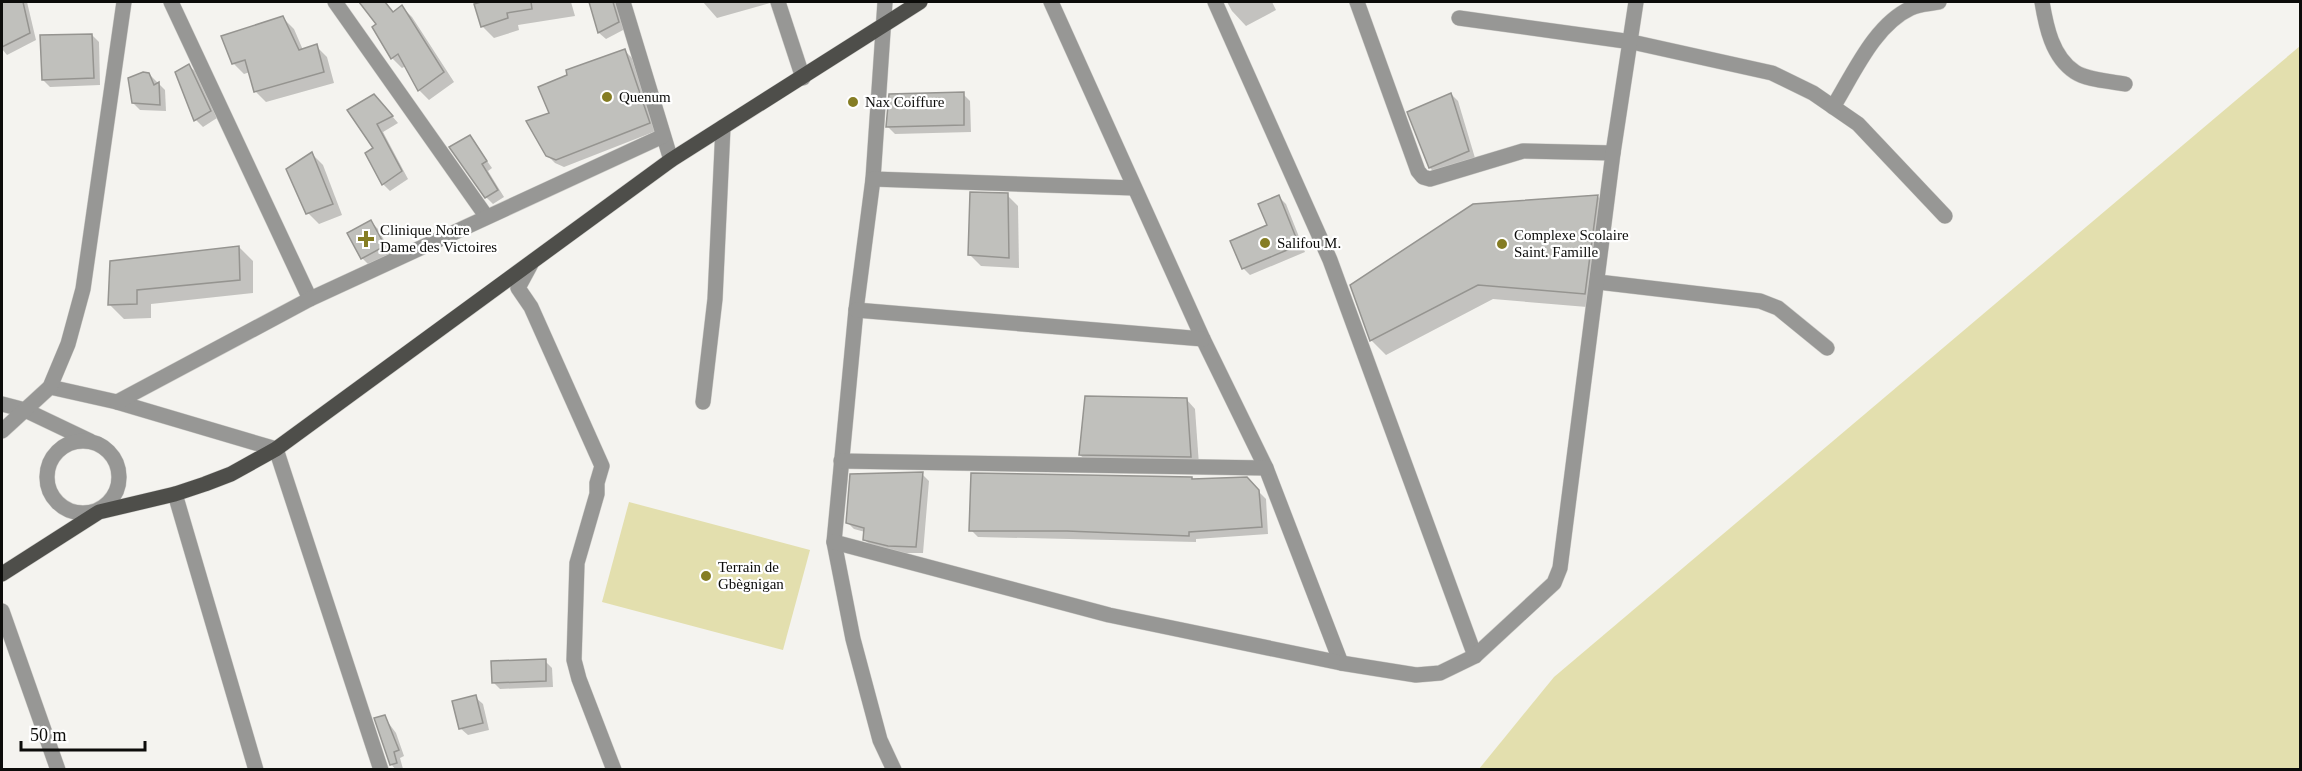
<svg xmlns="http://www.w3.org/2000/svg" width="2302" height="771" font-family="'Times New Roman',serif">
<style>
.green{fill:#e3dfae}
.shadow{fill:#0003}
.building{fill:#c0c0bc;stroke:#959490;stroke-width:1.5}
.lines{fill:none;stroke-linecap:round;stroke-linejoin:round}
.minor-casing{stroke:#cfceca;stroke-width:16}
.major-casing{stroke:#cfceca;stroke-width:16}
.minor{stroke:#979795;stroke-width:15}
.major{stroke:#4e4e4a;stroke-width:15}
.poi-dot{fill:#857d24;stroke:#fff;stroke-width:2}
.labels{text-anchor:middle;stroke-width:4.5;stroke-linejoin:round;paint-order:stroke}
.poi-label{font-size:15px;fill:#0c0c0a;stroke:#fff;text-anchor:start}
</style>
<rect width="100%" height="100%" fill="#f4f3ef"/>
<g class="green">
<polygon points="2300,46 2300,769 1479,769 1554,677"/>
<polygon points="629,502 810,550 783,650 602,602"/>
</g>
<g class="shadow">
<polygon points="2,2 27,2 36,40 7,55 2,49"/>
<polygon points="367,2 386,2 394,13 402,7 412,17 454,82 429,100 419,90 406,66 402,68 392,58 378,24 364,5"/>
<polygon points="479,2 571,2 575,16 518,25 519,30 494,38 482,26"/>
<polygon points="591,2 619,2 625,29 606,39 599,33"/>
<polygon points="703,2 774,2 717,18"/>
<polygon points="1227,2 1272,2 1276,10 1246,26 1232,11"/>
<polygon points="283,18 294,29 303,50 316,46 327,57 334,83 266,102 255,91 250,72 244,74 233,63"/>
<polygon points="92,35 99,42 100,85 50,87 43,80"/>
<polygon points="625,51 632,58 656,131 564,167 555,163 547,155 551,114"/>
<polygon points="189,66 196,72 217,118 203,127 196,120 177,73"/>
<polygon points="149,74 165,90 166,111 140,110 133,103"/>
<polygon points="963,94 970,101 971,132 895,134 888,127"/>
<polygon points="1451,94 1458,101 1475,158 1437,175 1430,168"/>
<polygon points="381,103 398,123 383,132 408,179 390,191 383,184 375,149 349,110"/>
<polygon points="470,137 492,168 488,171 504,197 493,204 486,197"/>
<polygon points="312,154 323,165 342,215 319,224 308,213"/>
<polygon points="1007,195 1018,206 1019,268 981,266 970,255"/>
<polygon points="1597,196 1612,210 1599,308 1493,299 1386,355 1371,340"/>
<polygon points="1279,197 1286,204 1305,252 1250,275 1243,268 1269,226"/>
<polygon points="371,222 378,229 391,253 369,265 362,258"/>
<polygon points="239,247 253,261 253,293 151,304 151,318 124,319 110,305 112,262"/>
<polygon points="1187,400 1195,409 1199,465 1089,463 1080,455"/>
<polygon points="922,474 929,481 923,553 896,553 871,546 864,539 865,532 854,529 847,522"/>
<polygon points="1191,478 1194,481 1246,479 1266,499 1268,534 1196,539 1196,542 978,537 971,530"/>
<polygon points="545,661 552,668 553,687 500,689 493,682"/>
<polygon points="475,697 483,704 489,730 468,735 460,728"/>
<polygon points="384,717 396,733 404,756 400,758 403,769 396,770 391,764"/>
</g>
<g class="building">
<polygon points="2,2 23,2 30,33 2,47"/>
<polygon points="359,2 385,2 393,12 402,5 444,72 418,91 398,54 391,59 372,27 376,24"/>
<polygon points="481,2 531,2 532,9 507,13 508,18 481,27 474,4"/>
<polygon points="589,2 613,2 619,22 598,33"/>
<polygon points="283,16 299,50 317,44 324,72 254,92 245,60 232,64 221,36"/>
<polygon points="92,34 94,78 42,80 40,35"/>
<polygon points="625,49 650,123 556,160 546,156 526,121 549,113 538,87 567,75 566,70"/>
<polygon points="189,64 211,111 194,121 175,72"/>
<polygon points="143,72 149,73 154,85 159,82 160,105 132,103 128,78"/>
<polygon points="964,92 964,125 886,127 889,94"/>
<polygon points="1451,93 1469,151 1429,168 1407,112"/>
<polygon points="374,94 393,116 377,124 402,171 382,185 365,153 373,148 347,110"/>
<polygon points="470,135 487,161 482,164 498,190 485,198 449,147"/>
<polygon points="312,152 333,204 306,214 286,169"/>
<polygon points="970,192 1008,193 1009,258 968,255"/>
<polygon points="1279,195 1299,245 1242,269 1230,241 1267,225 1258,204"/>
<polygon points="1598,195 1585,294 1478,285 1370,341 1350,285 1473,204"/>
<polygon points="371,220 385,246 361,259 347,233"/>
<polygon points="239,246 240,280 137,290 137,304 108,305 110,261"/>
<polygon points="1085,396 1187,398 1191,457 1079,455"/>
<polygon points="923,472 916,547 888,546 863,540 864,528 846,523 850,474"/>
<polygon points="971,473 1192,477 1192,479 1247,477 1259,490 1262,527 1189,532 1189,536 1067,531 969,531"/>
<polygon points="546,659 546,681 492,683 491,661"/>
<polygon points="476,695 483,723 459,729 452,701"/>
<polygon points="385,715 399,750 394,752 397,763 390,765 374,718"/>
</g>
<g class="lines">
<defs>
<g id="minor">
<polyline points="171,2 310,299"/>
<polyline points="335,2 486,216"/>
<polyline points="623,2 671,160"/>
<polyline points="778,2 803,78"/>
<polyline points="885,2 873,179 856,310 834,542 853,639 880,740 894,770"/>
<polyline points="1051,2 1203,339 1266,468 1341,663"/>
<polyline points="1215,2 1330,260 1475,656"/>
<polyline points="1357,2 1418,171 1423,177 1430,179 1523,151 1613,153"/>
<path d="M2042,2C2046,26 2052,57 2075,72C2087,80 2110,81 2125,84"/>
<polyline points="1459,18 1632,42 1772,73 1813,93 1858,124 1945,216"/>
<path d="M1833,107C1853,75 1874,25 1911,8C1919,4 1930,4 1939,2"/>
<polyline points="873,179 1134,188"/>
<polyline points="531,264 518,288 531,307 602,466 597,483 597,494 577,563 574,660 579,679 614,770"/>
<polyline points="1598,282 1760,301 1778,308 1827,348"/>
<polyline points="856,310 1203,339"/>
<polyline points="50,387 117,402 276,449 381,770"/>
<polyline points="117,402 310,299 663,136"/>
<polyline points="703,402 715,299 723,127"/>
<polyline points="2,404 25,410 90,441"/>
<polyline points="2,431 50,387 68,344 83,289 124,2"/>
<circle cx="83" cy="477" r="36"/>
<polyline points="841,461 1266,468"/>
<polyline points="175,494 256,770"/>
<polyline points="834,542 1109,615 1341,663 1416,675 1440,673 1475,656 1554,583 1560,568 1613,153 1636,2"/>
<polyline points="2,611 58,770"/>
</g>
<polyline id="major" points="2,574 99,512 175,494 205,484 231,474 276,449 671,160 920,2"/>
</defs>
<use href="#minor" class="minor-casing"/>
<use href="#major" class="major-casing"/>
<use href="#minor" class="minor"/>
<use href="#major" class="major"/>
</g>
<g class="poi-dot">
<circle cx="607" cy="97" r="6"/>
<circle cx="853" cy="102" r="6"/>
<path d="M363 230h6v6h6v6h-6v6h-6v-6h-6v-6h6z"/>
<circle cx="1265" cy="243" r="6"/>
<circle cx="1502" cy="244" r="6"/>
<circle cx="706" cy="576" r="6"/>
</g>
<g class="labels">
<g class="poi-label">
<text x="619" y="102">Quenum</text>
<text x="865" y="107">Nax Coiffure</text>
<text x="380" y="235">Clinique Notre<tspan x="380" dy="17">Dame des Victoires</tspan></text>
<text x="1514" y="240">Complexe Scolaire<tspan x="1514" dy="17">Saint. Famille</tspan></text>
<text x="1277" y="248">Salifou M.</text>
<text x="718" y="572">Terrain de<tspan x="718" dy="17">Gbègnigan</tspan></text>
</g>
</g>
<rect width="2302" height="771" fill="none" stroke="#0c0c0a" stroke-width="6"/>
<path d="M21 741v9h124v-9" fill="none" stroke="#0c0c0a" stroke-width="3"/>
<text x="30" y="741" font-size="18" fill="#0c0c0a" stroke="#ffffff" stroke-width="4.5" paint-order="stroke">50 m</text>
</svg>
